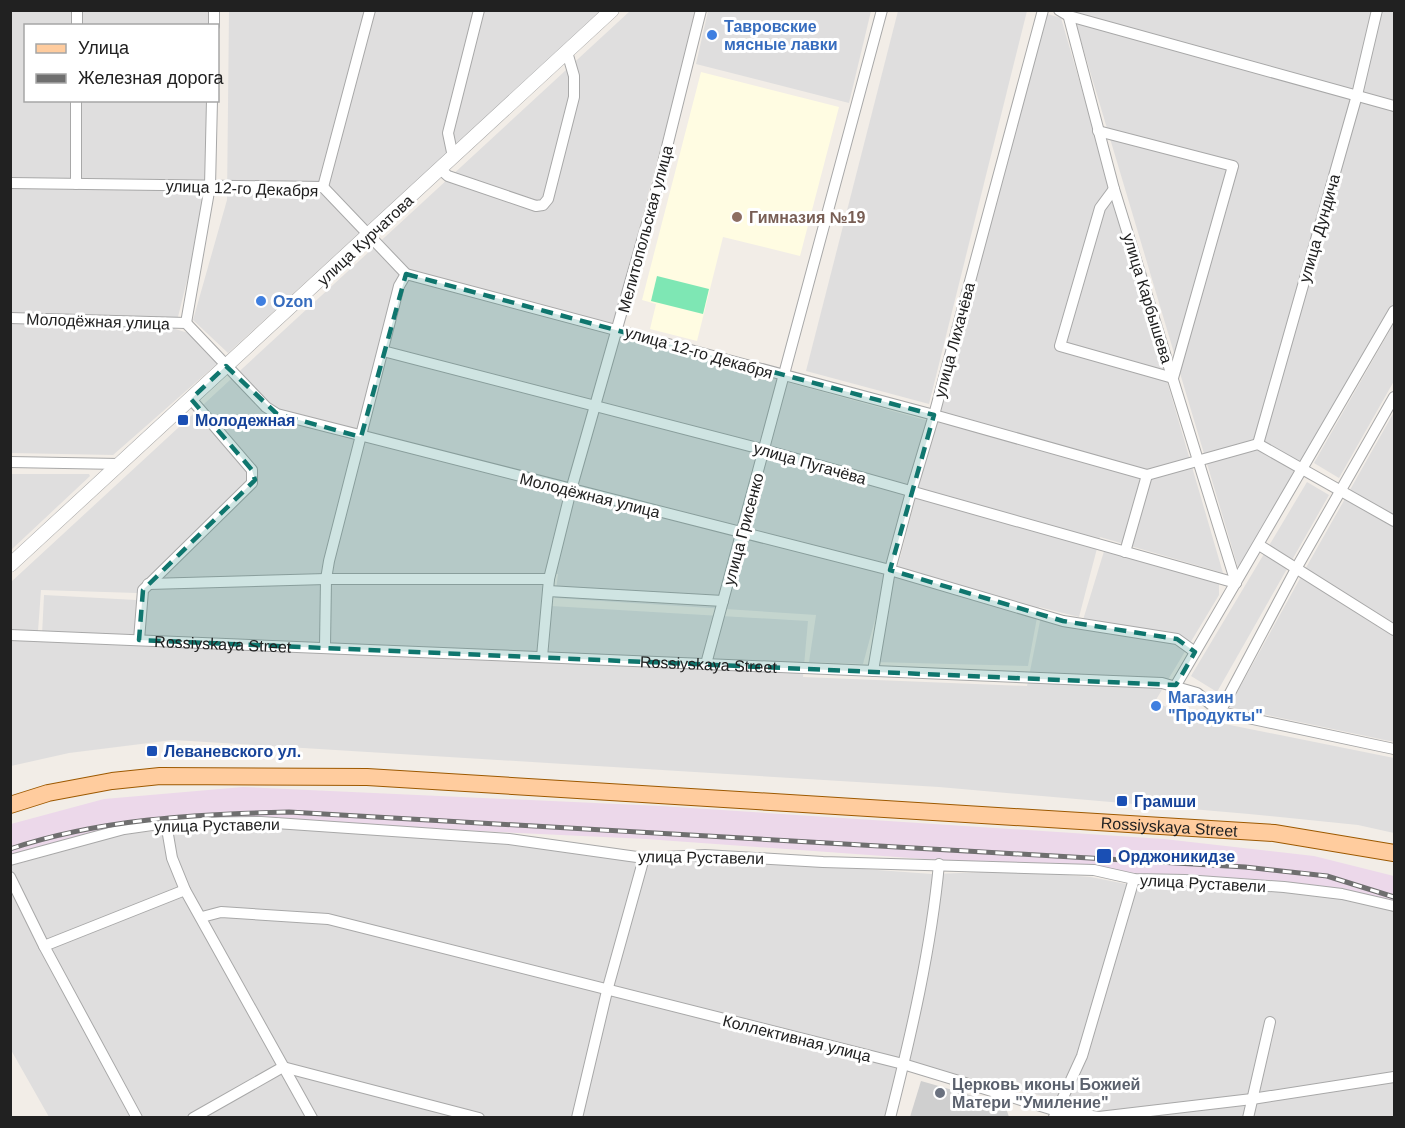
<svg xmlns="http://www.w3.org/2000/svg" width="1405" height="1128" font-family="Arial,sans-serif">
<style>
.residential{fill:#dfdede}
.industrial{fill:#ecd8ea}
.education{fill:#fffce2}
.religious{fill:#cfcfcf}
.pitch{fill:#7ee7b4}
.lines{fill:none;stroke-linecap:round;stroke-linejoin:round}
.minor-casing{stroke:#a8a8a8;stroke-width:12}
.tertiary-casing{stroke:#a8a8a8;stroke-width:15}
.primary-casing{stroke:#9d5900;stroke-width:18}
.minor{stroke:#fff;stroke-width:10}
.tertiary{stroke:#fff;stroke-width:14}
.primary{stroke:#ffcc9e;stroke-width:16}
.rail-casing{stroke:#6f6f6f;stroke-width:5}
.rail{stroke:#fff;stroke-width:3;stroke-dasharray:9;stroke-linecap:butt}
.marked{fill:#0f766e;fill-opacity:0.2;stroke:#0f766e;stroke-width:4.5;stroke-dasharray:12 8;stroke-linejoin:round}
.shop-dot{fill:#3f7fe0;stroke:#fff;stroke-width:2}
.education-dot{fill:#8d6e63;stroke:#fff;stroke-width:2}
.transit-dot{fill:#1a4fb4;stroke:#fff;stroke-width:2}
.worship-dot{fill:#6b7280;stroke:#fff;stroke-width:2}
.labels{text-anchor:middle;stroke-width:6;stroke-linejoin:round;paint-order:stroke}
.shop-label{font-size:16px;font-weight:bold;fill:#366cbe;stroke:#fff;text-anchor:start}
.street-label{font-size:16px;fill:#212121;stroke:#fff}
.education-label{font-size:16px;font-weight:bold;fill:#785e54;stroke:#fff;text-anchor:start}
.transit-label{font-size:16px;font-weight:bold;fill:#164399;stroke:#fff;text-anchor:start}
.worship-label{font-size:16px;font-weight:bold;fill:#5b616d;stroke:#fff;text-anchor:start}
</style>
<rect width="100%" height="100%" fill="#f2ede7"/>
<g class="residential">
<polygon points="11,11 210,11 210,25 26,26 26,100 209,101 208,196 175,329 192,334 219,362 113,455 11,453"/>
<polygon points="229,11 602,11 228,353 193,320 227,200"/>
<polygon points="630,11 697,11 611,334 929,421 863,664 809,662 816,615 555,598 558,574 144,579 137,593 41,590 38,631 11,630 11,582"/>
<polygon points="708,11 871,11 849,103 696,64"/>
<polygon points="898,11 1027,11 929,404 806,371"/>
<polygon points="1072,11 1394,11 1394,308 1239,571"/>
<polygon points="1041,12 1061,18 1223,573 1100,537 1079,617 1039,607 1028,666 873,662"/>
<polygon points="1394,323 1394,381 1339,478 1314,463"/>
<polygon points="1394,412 1394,742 1229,707 1303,573"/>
<polygon points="11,474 89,474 90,476 11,550"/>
<polygon points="1307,482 1329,495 1217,692 1191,676"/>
<polygon points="1105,548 1219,579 1219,595 1154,703 1225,724 1394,758 1394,833 1358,825 1249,814 939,787 173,740 69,753 11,766 11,634 42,635 44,595 136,600 148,583 552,580 551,606 808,621 803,677 1027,686 1042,611 1083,620"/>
<polygon points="260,825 932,874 1016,871 1091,877 1136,886 1185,882 1342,898 1394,911 1394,1117 1058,1117 1066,1102 903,1061 888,1117 49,1117 11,1050 10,866 124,834 205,826"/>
</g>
<polygon class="industrial" points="243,787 661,806 1164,839 1314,856 1394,876 1394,905 1307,887 1134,874 646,839 241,820 106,830 11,862 11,824 104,799"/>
<polygon class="education" points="701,72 839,107 800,256 723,237 697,341 650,329 656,304 642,300"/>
<polygon class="religious" points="921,1081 1005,1105 1009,1117 910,1117"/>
<polygon class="pitch" points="657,276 709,289 703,314 651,301"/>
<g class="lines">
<defs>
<g id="minor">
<polyline points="1059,10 1069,16 1394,106"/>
<polyline points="1067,10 1114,189 1236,583"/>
<polyline points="77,26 77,10"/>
<polyline points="214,26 214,10"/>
<polyline points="1098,131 1233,166 1173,378 1060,346 1100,208 1114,189"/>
<polyline points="453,157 448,133 479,10"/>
<polyline points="440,169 448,176 536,206 543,205 548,199 574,97 574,76 567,52"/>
<polyline points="10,183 323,187 406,274 934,415 1147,475 1258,444 1394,521"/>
<polyline points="76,184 76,100"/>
<polyline points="323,187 370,10"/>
<polyline points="10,318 186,323 266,407 277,414 890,570 1063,621 1177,639 1195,652"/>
<polyline points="186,323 210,186 212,100"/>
<polyline points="383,351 765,450 1236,583"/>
<polyline points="1258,444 1357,95 1377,10"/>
<polyline points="10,462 119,464"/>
<polyline points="1259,545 1394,630"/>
<polyline points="1125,552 1147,475"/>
<polyline points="148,584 326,579 549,579"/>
<polyline points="548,591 723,601"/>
<path id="s1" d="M10,635L1162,683L1197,693L1220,712L1394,749"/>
<polyline points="139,640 143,590 252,483 252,470 191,399"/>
<polyline points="325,647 326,579 329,561 399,286 406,274"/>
<polyline points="542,657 549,579 571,490 655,195 701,10"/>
<polyline points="706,664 882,10"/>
<polyline points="873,671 890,570 911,492 934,415 1043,10"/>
<polyline points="1176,685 1394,311"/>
<polyline points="1220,712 1297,567 1394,397"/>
<polyline points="166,823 172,858 185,890 312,1118"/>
<polyline points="10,860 124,829 166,823 261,822 509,839 644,858 705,855 823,862 1094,870 1134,879 1185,880 1284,887 1342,894 1394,906"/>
<polyline points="10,877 44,946 137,1118"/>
<polyline points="202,917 221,912 328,919 903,1064 1057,1111 1099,1117 1252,1099 1394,1077"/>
<polyline points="44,946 185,890"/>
<polyline points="1054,1117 1082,1056 1134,879"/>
<polyline points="193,1118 283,1067 479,1118"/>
<polyline points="577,1118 607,991 644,858"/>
<path d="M890,1118C911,1035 931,949 939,864"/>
<polyline points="1248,1118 1270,1022"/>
</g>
<polyline id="tertiary" points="10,565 612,10"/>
<g id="primary">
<path id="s2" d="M10,805L48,793L112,781L160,776L367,777L1274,833L1394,853"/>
</g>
</defs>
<use href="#minor" class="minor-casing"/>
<use href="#tertiary" class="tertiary-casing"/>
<use href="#primary" class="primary-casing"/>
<use href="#minor" class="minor"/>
<use href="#tertiary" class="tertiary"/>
<use href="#primary" class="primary"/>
<defs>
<path id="rail" d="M10,849C100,819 196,814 289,812L1245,867L1327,876L1394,897"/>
</defs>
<use href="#rail" class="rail-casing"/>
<use href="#rail" class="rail"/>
</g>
<path class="marked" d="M406,274L934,415L890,570L1063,621L1177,639L1195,652L1176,685L139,640L143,590L255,480L252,470L191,399L226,366L277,414L361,437Z"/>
<g class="shop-dot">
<circle cx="712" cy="35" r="6"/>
<circle cx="261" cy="301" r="6"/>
<circle cx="1156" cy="706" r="6"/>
</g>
<circle class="education-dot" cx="737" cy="217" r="6"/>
<g class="transit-dot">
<rect x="177" y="414" width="12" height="12" rx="3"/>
<rect x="146" y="745" width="12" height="12" rx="3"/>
<rect x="1116" y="795" width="12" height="12" rx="3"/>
<rect x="1096" y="848" width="16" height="16" rx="3"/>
</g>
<circle class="worship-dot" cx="940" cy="1093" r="6"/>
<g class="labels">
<g class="shop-label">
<text x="724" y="32">Тавровские<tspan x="724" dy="18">мясные лавки</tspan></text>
<text x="273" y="307">Ozon</text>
<text x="1168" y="703">Магазин<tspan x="1168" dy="18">"Продукты"</tspan></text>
</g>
<g class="street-label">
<text transform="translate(242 188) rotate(2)" y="6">улица 12-го Декабря</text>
<text transform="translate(1319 228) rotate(-74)" y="6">улица Дундича</text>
<text transform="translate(645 229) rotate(-75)" y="6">Мелитопольская улица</text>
<text transform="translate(365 240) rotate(-43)" y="6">улица Курчатова</text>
<text transform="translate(1148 298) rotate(73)" y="6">улица Карбышева</text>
<text transform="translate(98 321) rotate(2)" y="6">Молодёжная улица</text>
<text transform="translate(954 340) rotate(-75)" y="6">улица Лихачёва</text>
<text transform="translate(699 352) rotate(16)" y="6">улица 12-го Декабря</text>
<text transform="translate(810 463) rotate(16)" y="6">улица Пугачёва</text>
<text transform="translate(590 495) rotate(14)" y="6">Молодёжная улица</text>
<text transform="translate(743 529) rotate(-75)" y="6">улица Грисенко</text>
<text dy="6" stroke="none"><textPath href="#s1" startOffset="213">Rossiyskaya Street</textPath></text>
<text dy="6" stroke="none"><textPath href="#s1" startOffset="699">Rossiyskaya Street</textPath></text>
<text transform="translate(217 825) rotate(-1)" y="6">улица Руставели</text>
<text dy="6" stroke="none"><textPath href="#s2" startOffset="1164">Rossiyskaya Street</textPath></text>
<text transform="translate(701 857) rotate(1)" y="6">улица Руставели</text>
<text transform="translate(1203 883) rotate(3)" y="6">улица Руставели</text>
<text transform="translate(797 1038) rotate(14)" y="6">Коллективная улица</text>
</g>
<g class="education-label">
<text x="749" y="223">Гимназия №19</text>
</g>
<g class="transit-label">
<text x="195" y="426">Молодежная</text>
<text x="164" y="757">Леваневского ул.</text>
<text x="1134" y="807">Грамши</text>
<text x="1118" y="862">Орджоникидзе</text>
</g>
<g class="worship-label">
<text x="952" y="1090">Церковь иконы Божией<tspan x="952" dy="18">Матери "Умиление"</tspan></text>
</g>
</g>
<rect width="1405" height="1128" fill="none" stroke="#212121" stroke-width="24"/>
<rect x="24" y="24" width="195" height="78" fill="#ffffff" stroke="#a6a6a6" stroke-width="1.5"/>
<rect x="36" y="44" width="30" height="9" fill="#ffcc9e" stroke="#a6a6a6" stroke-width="1.5"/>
<text x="78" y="54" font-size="18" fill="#212121">Улица</text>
<rect x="36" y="74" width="30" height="9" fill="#6f6f6f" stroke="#a6a6a6" stroke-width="1.5"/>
<text x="78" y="84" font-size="18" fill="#212121">Железная дорога</text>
</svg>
